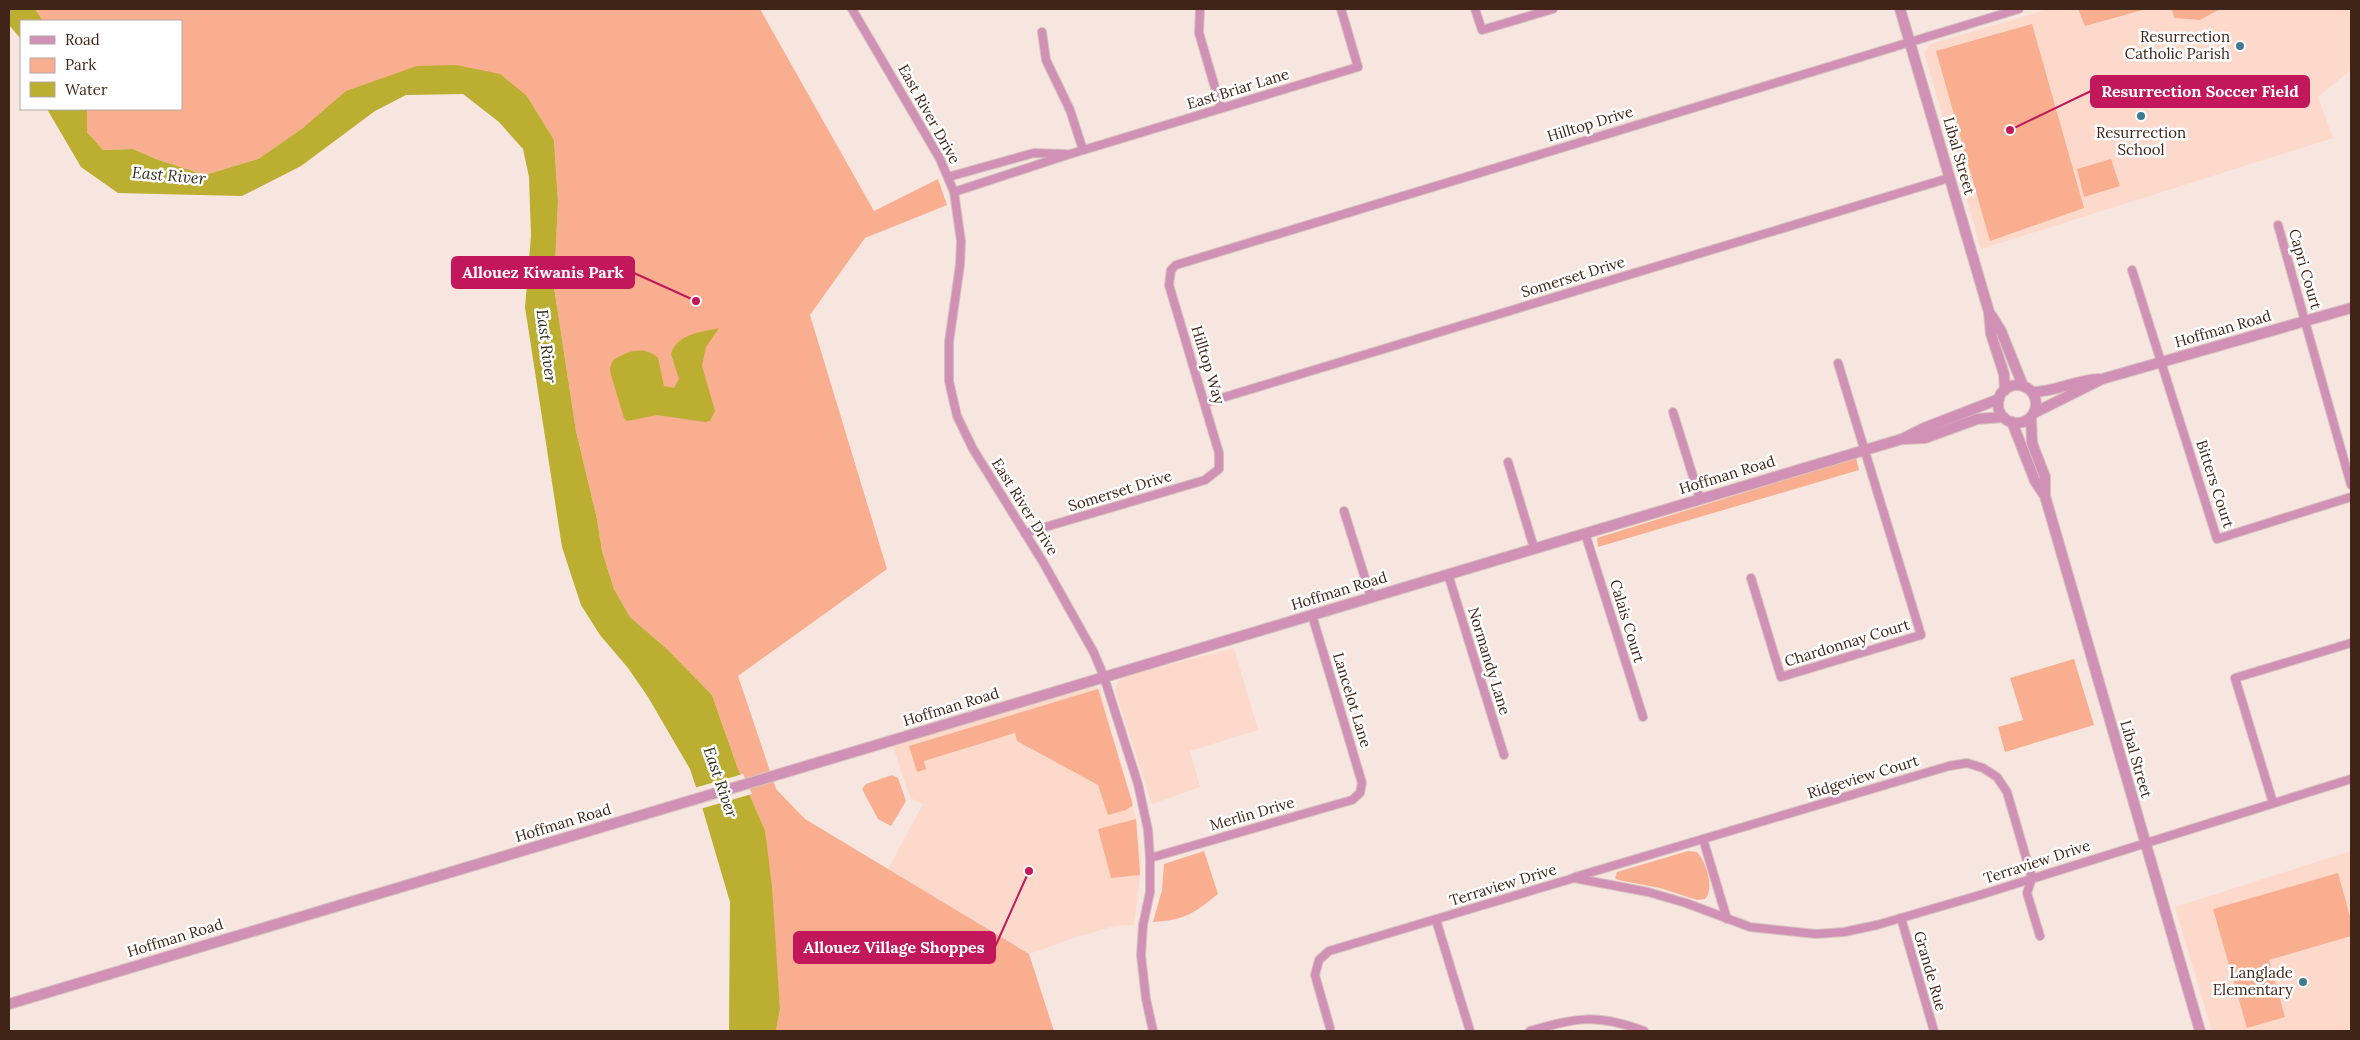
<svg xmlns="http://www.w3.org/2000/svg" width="2360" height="1040" font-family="Lora,serif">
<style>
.built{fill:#fcd9cb}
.green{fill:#f9ae8f}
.water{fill:#bbae30}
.pier{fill:#f6e6df}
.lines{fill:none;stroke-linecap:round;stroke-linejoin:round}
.minor-casing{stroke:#d5c3bb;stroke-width:10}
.tertiary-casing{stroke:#d5c3bb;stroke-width:12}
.minor{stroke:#d191b7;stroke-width:8}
.tertiary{stroke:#d191b7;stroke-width:10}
.poi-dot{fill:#3f7c92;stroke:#fff;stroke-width:2}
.labels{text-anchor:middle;stroke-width:5;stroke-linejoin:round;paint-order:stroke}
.poi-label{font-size:15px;fill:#412418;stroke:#fff;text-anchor:end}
.street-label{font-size:15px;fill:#412418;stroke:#fff}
.water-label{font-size:16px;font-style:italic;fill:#302e1a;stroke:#fff}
.leader{fill:none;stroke:#c2185b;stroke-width:2}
.callout-dot{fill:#c2185b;stroke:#fff;stroke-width:2}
.callout{fill:#c2185b;stroke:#c2185b;stroke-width:2}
.callout-label{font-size:16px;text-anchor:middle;font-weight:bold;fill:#fff}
</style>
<rect width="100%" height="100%" fill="#f6e6df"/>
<g class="built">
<polygon points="2048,9 2351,9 2351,70 2318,97 2333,138 1981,249 1924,52 1931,44"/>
<polygon points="1234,648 1258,730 1190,751 1200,787 1152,804 1115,690 1118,682 1122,677"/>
<polygon points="1092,686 1100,689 1137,822 1141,867 1134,925 1115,926 1076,937 1029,954 888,869 923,804 910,798 893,746"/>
<polygon points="2351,851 2351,1031 2212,1031 2175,907"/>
</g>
<g class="green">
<polygon points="35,9 760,9 874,211 938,179 947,205 865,238 810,315 887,569 738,676 776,789 805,819 1029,954 1054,1031 776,1031 780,1009 765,830 738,769 712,695 667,649 630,617 614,589 602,551 597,519 576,431 554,287 558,202 554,140 527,96 456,65 303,128 258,159 205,175 156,159 133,149 103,150 87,132 87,109 181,109 181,21 43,21"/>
<polygon points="2078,9 2146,9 2085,26"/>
<polygon points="2172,9 2220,9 2200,20 2174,18"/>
<polygon points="2032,24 2084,208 1990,241 1936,51"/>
<polygon points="2111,159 2120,186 2084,197 2077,169"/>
<polygon points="1856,458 1859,470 1598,547 1597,538"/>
<polygon points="2074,659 2094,725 2005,752 1998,727 2023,720 2010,678"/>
<polygon points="1098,689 1133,805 1126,810 1108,815 1098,785 1017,741 1015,733 924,761 926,769 917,772 909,746"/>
<polygon points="892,775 898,778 906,801 891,826 878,819 862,789 866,784"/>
<polygon points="1136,819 1140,875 1111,878 1098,829"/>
<path d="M1204,851L1218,894C1193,914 1185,920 1153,922L1162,890L1164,864Z"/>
<path d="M1688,851L1697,852C1706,861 1715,889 1705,899L1697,900L1660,888L1618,880L1615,878L1617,872Z"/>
<polygon points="2338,873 2351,920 2351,936 2269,960 2285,1017 2247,1028 2213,909"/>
</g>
<g class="water">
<polygon points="9,9 35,9 43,21 21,21 21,39 9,25"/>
<polygon points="456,65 500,74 527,96 554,140 558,202 554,287 576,431 597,519 602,551 614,589 630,617 667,649 712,695 738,769 765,830 772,887 780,1009 776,1031 729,1031 730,902 697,790 690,769 648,697 628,668 600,635 581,605 562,547 525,307 531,236 529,177 523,149 499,122 463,94 406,95 375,111 301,166 242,196 118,193 81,167 47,109 87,109 87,132 103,150 133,149 156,159 205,175 258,159 303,128 346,91 417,66"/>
<path d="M719,328L706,347L702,366L715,411L710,421L705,422L657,415L627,421L624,418L611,375L610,368L613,360C628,351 644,345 658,358L664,386L674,388L679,379L671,354C677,334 701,332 719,328Z"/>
</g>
<polygon class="pier" points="743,774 752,794 700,809 694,788"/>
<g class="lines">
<defs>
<g id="minor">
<polyline points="852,9 940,159 954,192 961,241 960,265 949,342 949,381 957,416 973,449 1043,562 1094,653 1104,677 1138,784 1148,830 1150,858 1150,892 1143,925 1141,955 1146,999 1153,1031"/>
<polyline points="1200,9 1199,33 1221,108"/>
<polyline points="1475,9 1482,30 1553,9"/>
<polyline points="1042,32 1046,60 1070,110 1083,150"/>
<polyline points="948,177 1034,153 1065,154"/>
<polyline points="954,192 1067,155 1358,67 1341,9"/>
<polyline points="2278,225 2351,485"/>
<polyline points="2132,270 2217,539 2351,497"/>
<polyline points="1205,403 1949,178"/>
<polyline points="1673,412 1700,499"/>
<polyline points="1508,462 1534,548"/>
<polyline points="1344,511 1371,597"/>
<polyline points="1025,533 1205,480 1219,469 1219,453 1169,285 1171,270 1176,265 2019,9"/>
<polyline points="1585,533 1643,717"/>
<polyline points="1448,574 1504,755"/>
<polyline points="1751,578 1781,677 1921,635 1838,363"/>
<polyline points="2273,803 2235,678 2351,643"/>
<polyline points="1703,839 1727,919"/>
<polyline points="1150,858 1352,800 1360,793 1362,783 1312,615"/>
<polyline points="1575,877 1949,766 1967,763 1983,768 1997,777 2007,792 2032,878 2027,893 2040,936"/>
<polyline points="1901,918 1934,1031"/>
<polyline points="1436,920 1470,1031"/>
<polyline points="1330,1028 1315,975 1319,960 1329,951 1574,878 1648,892 1686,903 1750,927 1816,934 1844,932 1877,925 1980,895 2351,779"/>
<path d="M1530,1031C1577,1018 1596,1013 1644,1031"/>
</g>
<g id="tertiary">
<polyline points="1900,9 1989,312 1991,334 2004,374 2005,390"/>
<polyline points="1991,315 2001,331 2023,386"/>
<circle cx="2017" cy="404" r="19"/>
<path d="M2032,392C2056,392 2075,380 2099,379"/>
<polyline points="2034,413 2102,379 2351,308"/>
<polyline points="2031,417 2032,443 2045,477 2045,495"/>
<polyline points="2012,422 2035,481 2045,496 2200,1031"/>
<polyline points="1905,439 1925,438 1977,419 2003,417"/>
<polyline points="9,1004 1902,439 1924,428 1999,399"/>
</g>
</defs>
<use href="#minor" class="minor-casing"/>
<use href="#tertiary" class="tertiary-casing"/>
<use href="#minor" class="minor"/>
<use href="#tertiary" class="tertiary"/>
</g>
<g class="poi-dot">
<circle cx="2240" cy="46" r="5"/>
<circle cx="2141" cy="116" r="5"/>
<circle cx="2303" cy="982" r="5"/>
</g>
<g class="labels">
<g class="poi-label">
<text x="2230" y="42">Resurrection<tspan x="2230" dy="17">Catholic Parish</tspan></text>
<text x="2141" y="138" text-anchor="middle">Resurrection<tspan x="2141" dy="17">School</tspan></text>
<text x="2293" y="978">Langlade<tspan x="2293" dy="17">Elementary</tspan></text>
</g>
<g class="street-label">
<text transform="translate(1238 89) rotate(-17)" y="5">East Briar Lane</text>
<text transform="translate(929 114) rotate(61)" y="5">East River Drive</text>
<text transform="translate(1590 124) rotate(-17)" y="5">Hilltop Drive</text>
<text transform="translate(1959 156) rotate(74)" y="5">Libal Street</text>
<text transform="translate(2305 269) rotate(74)" y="5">Capri Court</text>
<text transform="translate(1573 277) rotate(-17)" y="5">Somerset Drive</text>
<text transform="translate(2223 329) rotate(-16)" y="5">Hoffman Road</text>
<text transform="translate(1208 365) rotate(73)" y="5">Hilltop Way</text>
<text transform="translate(1727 475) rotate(-17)" y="5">Hoffman Road</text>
<text transform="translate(2215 484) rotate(72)" y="5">Bitters Court</text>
<text transform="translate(1120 491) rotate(-17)" y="5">Somerset Drive</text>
<text transform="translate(1025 507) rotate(58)" y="5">East River Drive</text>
<text transform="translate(1339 591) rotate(-17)" y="5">Hoffman Road</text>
<text transform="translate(1627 621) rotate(73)" y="5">Calais Court</text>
<text transform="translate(1847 643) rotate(-17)" y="5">Chardonnay Court</text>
<text transform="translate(1489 661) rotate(73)" y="5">Normandy Lane</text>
<text transform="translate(1352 700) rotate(73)" y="5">Lancelot Lane</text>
<text transform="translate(951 707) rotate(-17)" y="5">Hoffman Road</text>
<text transform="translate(2136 759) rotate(74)" y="5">Libal Street</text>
<text transform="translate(1863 777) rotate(-17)" y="5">Ridgeview Court</text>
<text transform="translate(1252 814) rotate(-16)" y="5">Merlin Drive</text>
<text transform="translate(563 823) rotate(-17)" y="5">Hoffman Road</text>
<text transform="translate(2037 862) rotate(-18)" y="5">Terraview Drive</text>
<text transform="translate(1503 885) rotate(-17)" y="5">Terraview Drive</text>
<text transform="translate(175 938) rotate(-17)" y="5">Hoffman Road</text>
<text transform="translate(1930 971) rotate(74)" y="5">Grande Rue</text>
</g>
<g class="water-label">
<text transform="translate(169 175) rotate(5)" y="6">East River</text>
<text transform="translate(547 346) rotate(83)" y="6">East River</text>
<text transform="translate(721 782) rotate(71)" y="6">East River</text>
</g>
</g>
<path class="leader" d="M2010 130L2091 91M696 301L634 273M1029 871L995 947"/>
<g class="callout-dot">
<circle cx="2010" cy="130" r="5"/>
<circle cx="696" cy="301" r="5"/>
<circle cx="1029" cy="871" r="5"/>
</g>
<g class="callout">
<rect x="2091" y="76" width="218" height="31" rx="5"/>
<rect x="452" y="257" width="182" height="31" rx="5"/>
<rect x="794" y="932" width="201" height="31" rx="5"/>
</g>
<g class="callout-label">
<text x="2200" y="97">Resurrection Soccer Field</text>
<text x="543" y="278">Allouez Kiwanis Park</text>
<text x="894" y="953">Allouez Village Shoppes</text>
</g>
<rect width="2360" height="1040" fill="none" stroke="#412418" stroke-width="20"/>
<rect x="20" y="20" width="162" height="90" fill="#ffffff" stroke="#b3a7a3"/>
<rect x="30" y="36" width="25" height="8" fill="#d191b7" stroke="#b3a7a3"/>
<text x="65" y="45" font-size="15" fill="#412418">Road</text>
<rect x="30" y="58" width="25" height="15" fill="#f9ae8f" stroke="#b3a7a3"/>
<text x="65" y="70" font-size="15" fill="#412418">Park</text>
<rect x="30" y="82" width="25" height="15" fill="#bbae30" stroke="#b3a7a3"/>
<text x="65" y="95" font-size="15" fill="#412418">Water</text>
</svg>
